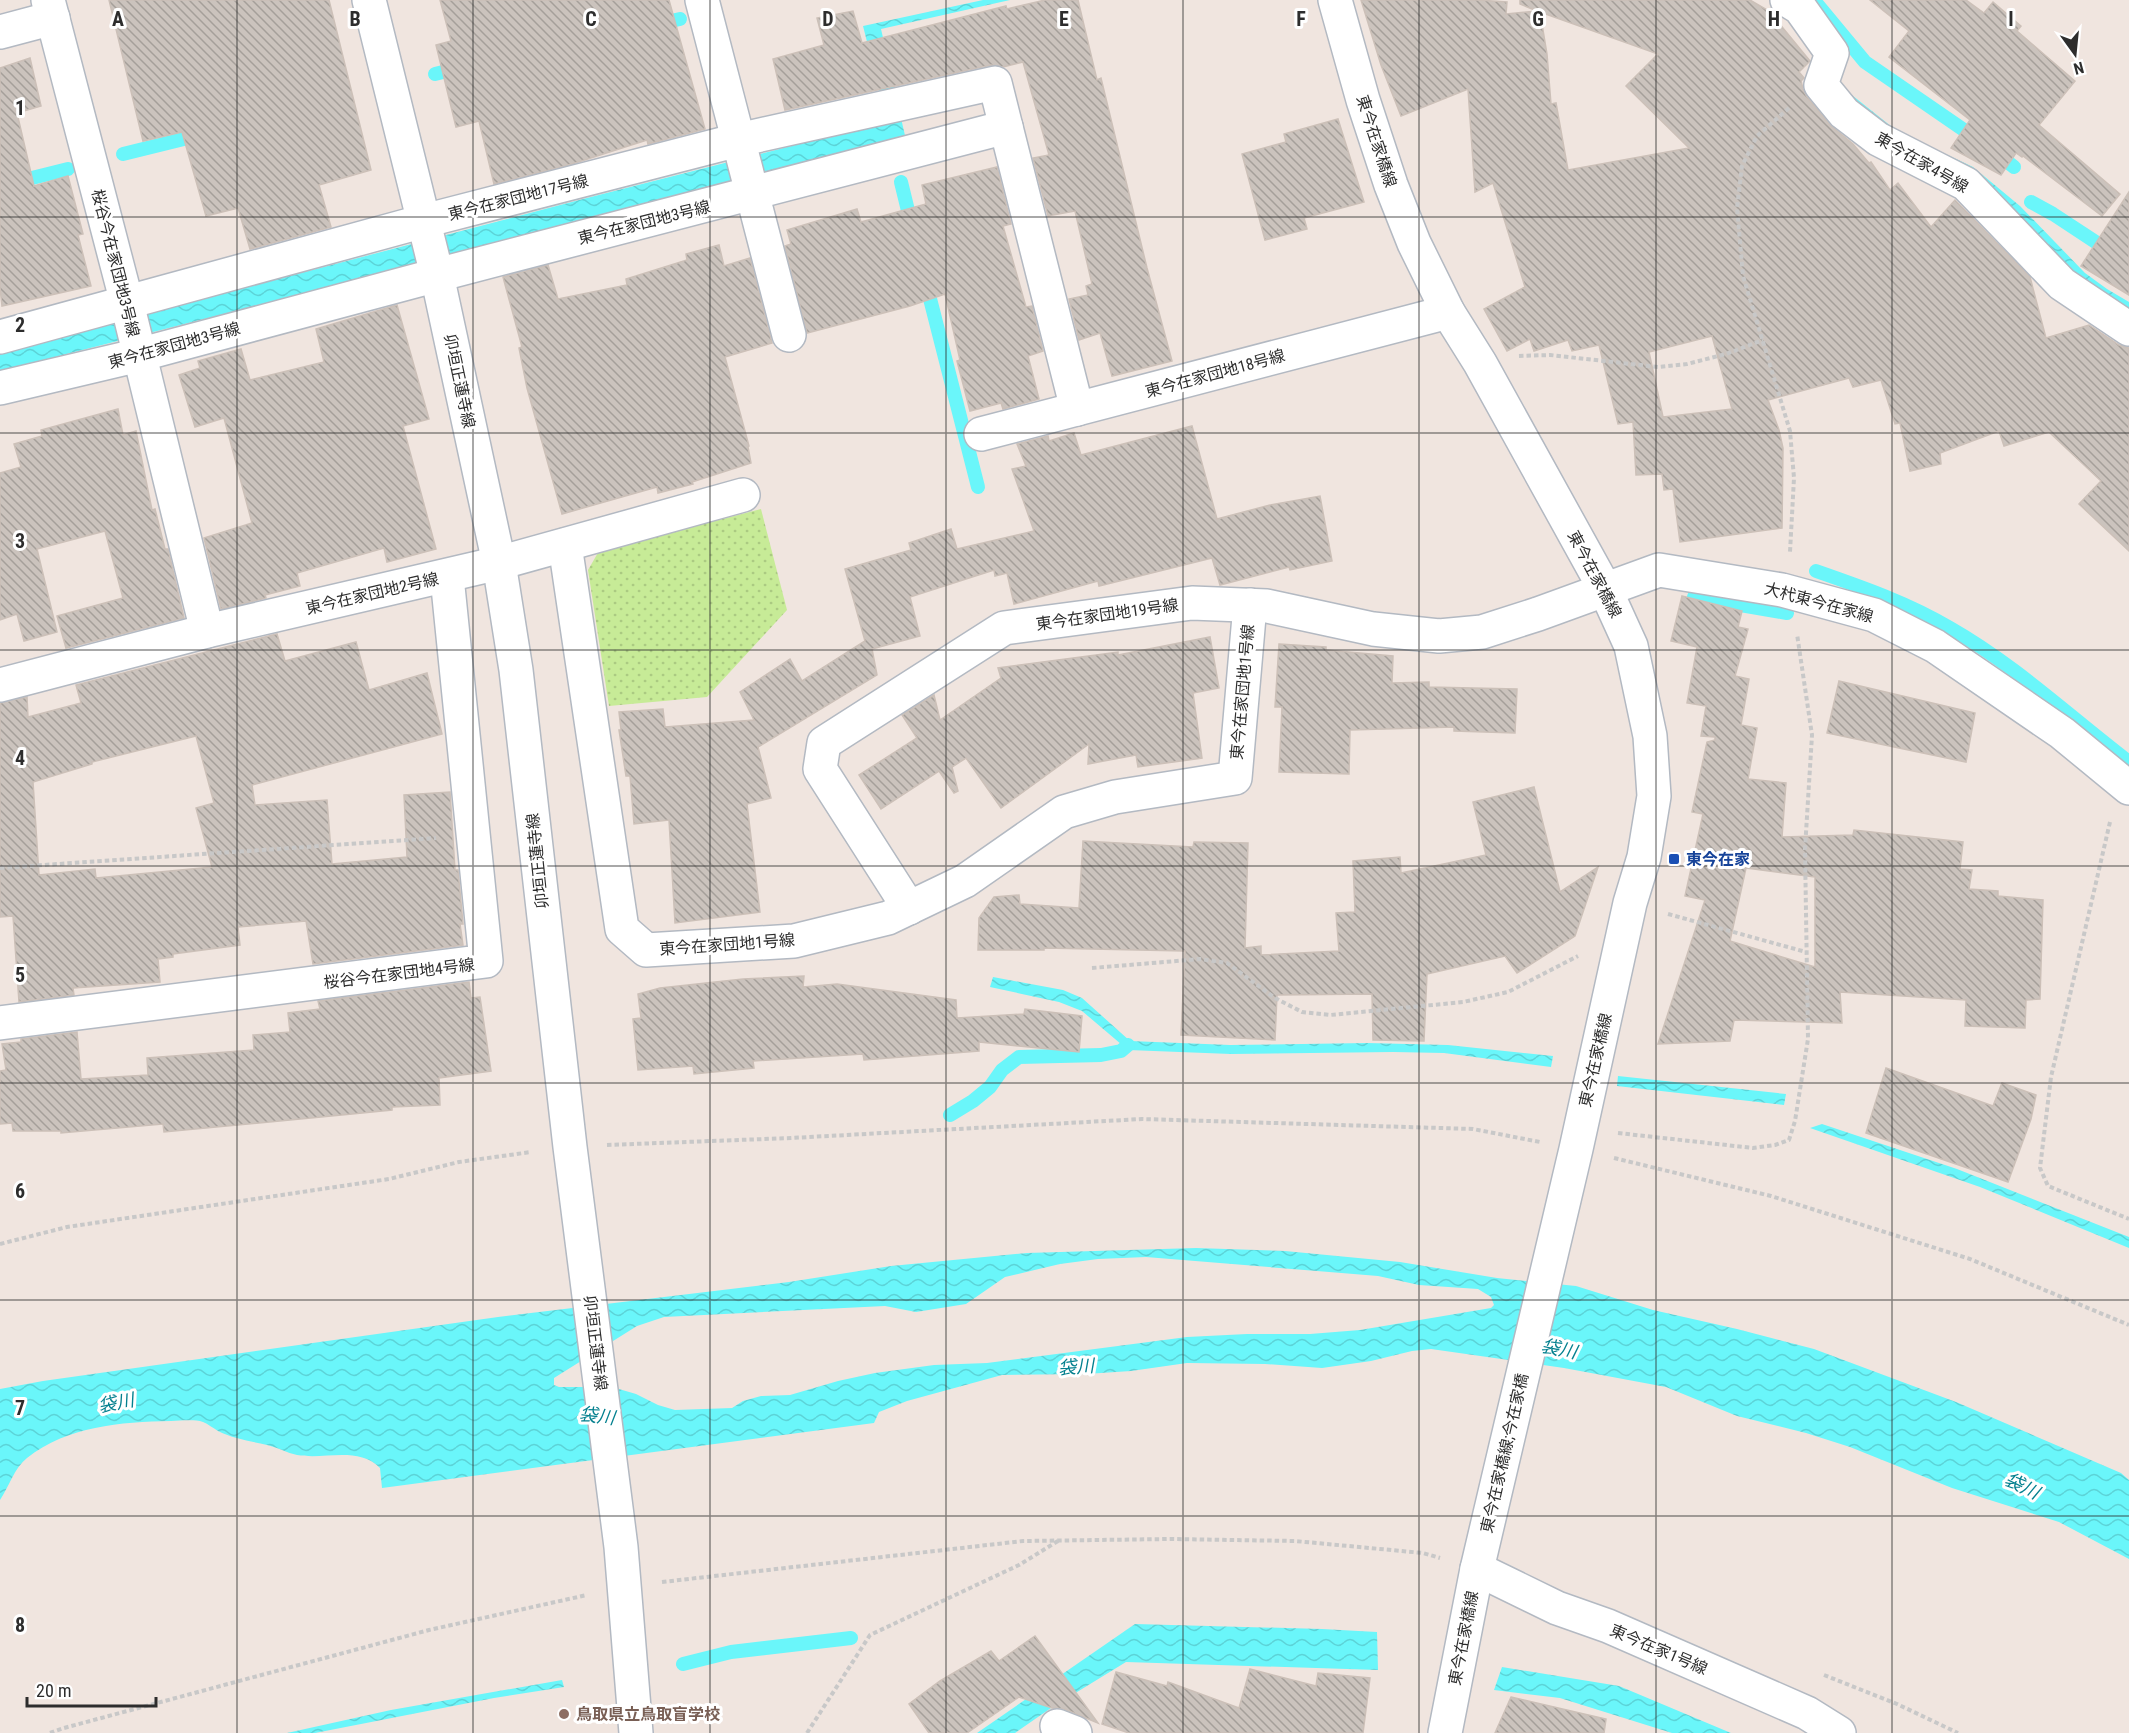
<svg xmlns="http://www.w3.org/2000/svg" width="2129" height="1733" font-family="'Roboto Condensed','Noto Sans JP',sans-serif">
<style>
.green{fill:url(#green-dots)}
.water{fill:url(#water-waves);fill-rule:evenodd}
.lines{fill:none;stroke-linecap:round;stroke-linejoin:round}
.stream{stroke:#6af6fa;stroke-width:14}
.building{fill:url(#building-back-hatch);stroke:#ccc0b8;stroke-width:1.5;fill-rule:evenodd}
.minor-casing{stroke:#b3b9c2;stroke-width:36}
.tertiary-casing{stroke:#b3b9c2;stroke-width:36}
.secondary-casing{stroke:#b3b9c2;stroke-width:36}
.path{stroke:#c8c8c8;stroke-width:4;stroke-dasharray:4.5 3;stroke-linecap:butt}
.minor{stroke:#fff;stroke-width:33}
.tertiary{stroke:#fff;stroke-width:33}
.secondary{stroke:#fff;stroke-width:33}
.grid{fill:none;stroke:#2d2d2d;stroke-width:1.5;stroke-opacity:0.55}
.transit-dot{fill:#1a4fb4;stroke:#fff;stroke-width:2}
.education-dot{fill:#8d6e63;stroke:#fff;stroke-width:2}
.labels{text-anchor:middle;stroke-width:6;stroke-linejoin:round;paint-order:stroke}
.street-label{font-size:16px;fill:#2d2d2d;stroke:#fff}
.transit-label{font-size:16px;font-weight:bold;fill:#164399;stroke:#fff;text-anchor:start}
.education-label{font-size:16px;font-weight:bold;fill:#785e54;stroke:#fff;text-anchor:start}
.water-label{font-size:18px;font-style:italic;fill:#04808f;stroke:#fff}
.grid-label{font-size:20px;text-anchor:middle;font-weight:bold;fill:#2d2d2d;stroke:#fff;stroke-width:6;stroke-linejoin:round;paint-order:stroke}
</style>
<defs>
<pattern id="green-dots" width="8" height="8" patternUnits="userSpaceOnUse" patternTransform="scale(1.5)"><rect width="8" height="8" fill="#c7eb97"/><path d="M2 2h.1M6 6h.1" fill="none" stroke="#abca82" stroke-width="1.8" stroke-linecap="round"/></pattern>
<pattern id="water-waves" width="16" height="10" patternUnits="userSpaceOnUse" patternTransform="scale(1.5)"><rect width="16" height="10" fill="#6af6fa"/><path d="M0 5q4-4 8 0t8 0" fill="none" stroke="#5cd3d7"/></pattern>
<pattern id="building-back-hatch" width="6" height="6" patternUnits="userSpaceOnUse" patternTransform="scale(1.5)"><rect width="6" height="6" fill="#cbc3bd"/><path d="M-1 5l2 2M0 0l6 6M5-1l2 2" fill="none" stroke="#a59f9a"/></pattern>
</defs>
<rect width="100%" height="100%" fill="#f0e5df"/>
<polygon class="green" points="761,509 787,610 707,697 609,706 588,570 599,551"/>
<g class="water">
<polygon points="983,0 1010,0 881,29 895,89 880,93 863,26"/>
<polygon points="1838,84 1897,131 1973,167 2020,206 2085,273 2107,289 2129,302 2129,315 1875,125"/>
<polygon points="901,118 906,140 0,371 0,352 583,199"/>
<polygon points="993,977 1063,990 1082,998 1130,1041 1230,1045 1367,1043 1448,1045 1553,1056 1551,1067 1444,1053 1393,1052 1231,1054 1128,1050 1082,1011 1059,1002 990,987"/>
<polygon points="1618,1076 1786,1094 1784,1105 1617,1086"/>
<polygon points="1822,1124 1957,1169 2129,1237 2129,1248 1980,1187 1810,1128"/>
<path d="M1196,1248L1285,1251L1400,1262L1497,1278L1576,1286L1653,1310L1737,1329L1814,1349L1956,1402L2121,1473L2129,1480V1559L2059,1522L1952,1488L1850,1447L1806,1433L1737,1416L1666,1387L1564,1368L1431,1349L1412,1351L1371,1361L1322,1368L1265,1364L1187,1363L1131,1371L1086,1374L1002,1375L907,1401L879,1412L874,1423L382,1488L380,1468C358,1446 325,1460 297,1455C287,1453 277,1447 267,1445C250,1441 234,1439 218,1431C213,1428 208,1424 203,1422C194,1419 180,1421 171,1421C120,1422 68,1426 27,1458C14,1468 9,1487 0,1500V1389L43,1381L498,1317L789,1282L891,1266L1027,1253ZM1146,1257L1378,1276L1419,1285L1478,1289L1491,1297L1494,1305L1491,1308L1360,1330L1310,1334H1247L1187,1337L987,1363L934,1365L875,1373L838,1381L790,1395L761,1396L743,1401L732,1408L675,1410L658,1405L636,1394L612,1387H559L554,1385V1378L637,1326L664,1317L885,1306L916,1312L966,1304L1005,1277L1060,1264L1098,1259Z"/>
<polygon points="1135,1624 1322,1629 1377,1632 1378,1670 1126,1662 1051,1708 1015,1733 977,1733"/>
<polygon points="1502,1667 1619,1686 1731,1733 1672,1733 1560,1698 1494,1690"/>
<polygon points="562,1680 564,1687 494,1698 315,1733 287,1733 391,1710"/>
</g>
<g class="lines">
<g class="stream">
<polyline points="1817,4 1865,62 1977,139"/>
<polyline points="657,24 680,19"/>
<polyline points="435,74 459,68"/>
<polyline points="1995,152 2014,167"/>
<polyline points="123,154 200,135"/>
<polyline points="901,182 912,227"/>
<polyline points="0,186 68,169"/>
<polyline points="2031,202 2053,214 2129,264"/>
<polyline points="926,283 978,487"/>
<path d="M1816,571C1862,587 1908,603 1950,628C2015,665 2070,717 2129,762"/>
<polyline points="1694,597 1787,613"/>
<polyline points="950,1115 973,1101 990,1087 1002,1070 1019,1057 1101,1055 1121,1051 1128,1045"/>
<polyline points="683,1664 731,1652 851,1638"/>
</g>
</g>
<g class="building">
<polygon points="109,0 329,0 371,170 319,185 331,227 250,249 238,208 206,216 182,132 143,141"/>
<polygon points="440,0 669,0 705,129 648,144 647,140 572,164 494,184 479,121 456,127 436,45 451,41"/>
<polygon points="1045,0 1078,0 1097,80 1101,78 1147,268 1172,361 1112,376 1100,333 1079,340 1069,299 1088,295 1086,286 1092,284 1075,211 1048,216 1033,158 1049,155 1023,62 1003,67 991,65 785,110 773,59 824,45 817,18 853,11 862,43 1006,6 1007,9"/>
<path d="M1361,0H1478L1507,2L1506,14L1537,11L1520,4V0H1750L1769,11L1810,61L1799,72L1804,78L1801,81L1803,89L1807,97L1830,125L1853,144L1869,163L1871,162L1890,190L1898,183L1931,227L1955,200L2030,277L2046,338L2089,325L2119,345L2129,348V551L2079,504L2101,481L2049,432L2004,446L1999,431L1940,453L1941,464L1910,471L1900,423L1895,424L1881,380L1853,387L1849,378L1768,400L1779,430L1783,448L1782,528L1680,542L1673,489L1664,490L1662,474L1636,475L1633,422L1618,424L1599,345L1572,351L1568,340L1534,351L1530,339L1507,351L1484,309L1525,287L1493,183L1475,192L1468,89L1401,116L1381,65ZM1540,12L1658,54L1626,86L1689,148L1568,170L1556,103L1551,104L1547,54ZM1712,336L1732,409L1663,417L1649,352Z"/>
<polygon points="1870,0 1966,0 1984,13 1993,2 2021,26 2017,31 2075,81 2039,125 2120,194 2102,216 2023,156 2022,157 2016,153 2001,175 1951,148 1970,120 1889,57 1909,31"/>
<polygon points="30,58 41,106 17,113 34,186 68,176 83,234 78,235 91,286 2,306 0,288 0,68"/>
<polygon points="1338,119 1364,202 1304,218 1307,229 1265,240 1242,154 1286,142 1284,134"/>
<polygon points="997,167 1011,224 1003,226 1026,307 1032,306 1043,351 1028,356 1039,399 1003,409 1001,403 970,411 957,361 960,360 945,294 910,306 807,333 785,246 791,244 787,230 857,209 861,222 926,204 922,185"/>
<polygon points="2129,192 2129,295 2081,266"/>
<polygon points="719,245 724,266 750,258 772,343 725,357 749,446 748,447 751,463 692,482 693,484 658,493 657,487 562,514 527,388 519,348 522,347 503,277 548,265 558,299 627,285 626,279 687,260 686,254"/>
<polygon points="397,305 429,419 403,426 436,549 387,562 384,548 297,573 300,586 265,595 266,598 221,609 204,538 252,523 224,418 195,427 179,375 200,368 198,361 241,349 250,380 324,362 316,329"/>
<polygon points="118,409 123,435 136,431 152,510 155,509 165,549 168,549 184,618 66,648 57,616 123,598 105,531 37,549 57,632 24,641 17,614 0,620 0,473 21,467 14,444 42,436 41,430"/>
<polygon points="1192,426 1217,519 1270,505 1320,496 1332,561 1290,570 1289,567 1220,585 1212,558 1099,586 1098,581 1014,604 1007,573 995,576 994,570 910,597 920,636 872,649 877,675 758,747 771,798 747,804 760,912 675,923 669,820 634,824 630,776 626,776 619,730 621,730 619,712 663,709 665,727 754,720 740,692 790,659 802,681 865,641 845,569 911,550 909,543 951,529 957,549 1034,531 1012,469 1026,466 1017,444 1048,436 1049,441 1074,433 1081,455"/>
<path d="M1682,596L1742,611L1738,627L1748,629L1735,676L1749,679L1741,725L1757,728L1748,779L1786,783L1782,837L1853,835L1854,830L1963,842L1960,869L1972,870L1969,889L1998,891V896L2043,900L2040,999L2026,1000L2025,1028L1965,1026L1966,1000L1840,992L1842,1023L1734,1020L1730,1041L1658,1044L1705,900L1685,896L1703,814L1692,812L1707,742L1715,740V737L1701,736L1706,706L1687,703L1697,647L1671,641ZM1746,868L1815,877V967L1730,941Z"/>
<path d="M277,634L285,661L356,642L369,690L427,673L442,734L252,785L255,805L327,800L332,864L407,857L404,795L450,792L455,870H458L463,924H460L463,945L313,964L306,921L238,927L240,945L173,954V957L158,959L160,982L73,988L74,995L19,1002L13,916L0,917V703L27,697L28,717L81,703L76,685ZM196,736L214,803L196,808L212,867L96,878L95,869L39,875L33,782L92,764V762Z"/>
<polygon points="1210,637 1219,688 1193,693 1202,758 1138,767 1136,755 1088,764 1089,744 1001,808 966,758 952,767 958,791 954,793 939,771 881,809 859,775 917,738 902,715 934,695 940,720 1001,678 998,668 1118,652 1118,655"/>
<polygon points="1279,644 1326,647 1326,650 1393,656 1392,683 1429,682 1429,687 1517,689 1515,733 1454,731 1454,727 1350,730 1349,774 1279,772 1282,707 1275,707"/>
<polygon points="1839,681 1975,713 1966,762 1827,733"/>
<polygon points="1534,787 1560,892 1598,867 1575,936 1517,973 1505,956 1427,974 1424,1041 1373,1040 1372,994 1277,995 1275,1040 1181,1035 1185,951 1044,948 1044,950 978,950 979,918 994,897 1019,895 1020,904 1079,908 1083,841 1193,847 1194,842 1248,843 1245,948 1261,946 1261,955 1339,951 1336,913 1355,912 1353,861 1400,857 1401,873 1486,855 1473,802"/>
<polygon points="804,976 803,987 837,984 956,1000 957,1018 1024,1014 1025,1009 1082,1016 1079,1052 979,1042 979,1051 864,1060 863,1054 753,1061 754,1068 694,1074 693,1066 638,1070 633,1019 641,1018 638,994 660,988 743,979"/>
<polygon points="469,982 471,998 480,997 491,1071 439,1078 440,1105 392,1107 392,1110 352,1114 164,1132 163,1124 61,1133 61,1131 13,1131 12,1123 0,1124 0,1071 6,1070 2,1044 21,1042 21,1039 77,1032 81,1079 148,1075 147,1058 254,1050 253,1035 290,1032 288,1013 320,1009 318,1001"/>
<polygon points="1886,1068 1993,1106 2002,1083 2036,1095 2031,1119 2008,1182 1866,1133"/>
<polygon points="1035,1636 1098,1723 1064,1709 1052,1708 1019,1697 967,1733 929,1733 909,1704 940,1681 991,1651 999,1661"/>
<polygon points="1250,1669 1316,1686 1318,1673 1370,1678 1363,1733 1129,1733 1102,1724 1116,1672 1167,1686 1168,1682 1239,1708"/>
<polygon points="1511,1697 1606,1719 1604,1733 1495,1733"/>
</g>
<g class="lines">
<defs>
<g id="minor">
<polyline points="48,0 127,303 207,631"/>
<polyline points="702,0 789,335"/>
<polyline points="1787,0 1800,8 1832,53 1821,85 1844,113 1878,139 1966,184 2062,284 2129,329"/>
<polyline points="0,32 53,18"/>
<polyline points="0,337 424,221 738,140 995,83 1006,127"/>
<polyline points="0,388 131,357 437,275 1006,127 1077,409"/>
<polyline points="981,434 1448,312"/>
<polyline points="565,545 622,929 646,950 794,941 888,918 965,881 1064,812 1115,797 1235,778 1250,605"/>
<polyline points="0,685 207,631 499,563 743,495"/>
<polyline points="909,908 820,769 824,743 1004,628 1192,603 1267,606 1373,629 1439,636 1482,632 1538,614 1659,570 1782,590 1874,615 1935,646 2062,733 2129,788"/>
<polyline points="0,1023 486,961 447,577"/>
<polyline points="1477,1569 1557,1608 1608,1626 1807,1713 1839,1733"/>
<polyline points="1057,1726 1075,1733"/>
</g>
<polyline id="tertiary" points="1335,0 1363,100 1391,185 1414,243 1448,312 1480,363 1605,589 1631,646 1650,736 1654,796 1644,857 1630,903 1576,1149 1477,1569 1445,1733"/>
<polyline id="secondary" points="369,0 437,275 499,563 516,670 570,1147 621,1547 636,1733"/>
</defs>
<use href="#minor" class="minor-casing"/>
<use href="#tertiary" class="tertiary-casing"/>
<use href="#secondary" class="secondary-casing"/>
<g class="path">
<polyline points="1789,108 1757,136 1742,166 1737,208 1743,276 1790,431 1794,478 1790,552"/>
<polyline points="1519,356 1550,355 1658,367 1687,364 1726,354 1763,340"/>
<polyline points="2110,822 2051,1077 2040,1168 2048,1186 2129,1219"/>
<polyline points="0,868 436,838"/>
<polyline points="1668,914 1806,952"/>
<polyline points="1092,968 1200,959 1227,963 1275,998 1302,1012 1330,1015 1463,1002 1508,992 1578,956"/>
<polyline points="1618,1133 1753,1148 1775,1145 1789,1140 1795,1121 1808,1039 1805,849 1812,735 1797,634"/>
<polyline points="607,1145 791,1138 1142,1119 1473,1129 1540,1142"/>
<polyline points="1614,1158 1771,1196 1970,1259 2129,1325"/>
<polyline points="0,1244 67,1227 389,1179 459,1162 531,1152"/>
<polyline points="662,1582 1023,1541 1171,1539 1295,1541 1423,1553 1440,1558"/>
<polyline points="1824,1675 1897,1704 1958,1733"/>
<polyline points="50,1733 64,1728 429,1630 587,1595"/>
<polyline points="807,1733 870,1635 1019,1565 1058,1541"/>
</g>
<use href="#minor" class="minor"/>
<use href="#tertiary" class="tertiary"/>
<use href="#secondary" class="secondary"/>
</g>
<path class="grid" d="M237,0V1733M473,0V1733M710,0V1733M946,0V1733M1183,0V1733M1419,0V1733M1656,0V1733M1892,0V1733M0,217H2129M0,433H2129M0,650H2129M0,866H2129M0,1083H2129M0,1300H2129M0,1516H2129"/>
<rect class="transit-dot" x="1668" y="853" width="12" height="12" rx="3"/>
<circle class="education-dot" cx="564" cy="1714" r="6"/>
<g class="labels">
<g class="street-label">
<text transform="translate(1377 141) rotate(72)" y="6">東今在家橋線</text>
<text transform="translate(1922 162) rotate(30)" y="6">東今在家4号線</text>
<text transform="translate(518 197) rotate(-14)" y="6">東今在家団地17号線</text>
<text transform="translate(644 222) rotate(-14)" y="6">東今在家団地3号線</text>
<text transform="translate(116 263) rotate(76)" y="6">桜谷今在家団地3号線</text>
<text transform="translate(174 345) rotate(-15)" y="6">東今在家団地3号線</text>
<text transform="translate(1215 373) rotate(-15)" y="6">東今在家団地18号線</text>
<text transform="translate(460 381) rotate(78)" y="6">卯垣正蓮寺線</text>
<text transform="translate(1595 574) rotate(62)" y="6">東今在家橋線</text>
<text transform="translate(372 593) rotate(-13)" y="6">東今在家団地2号線</text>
<text transform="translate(1819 602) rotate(15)" y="6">大杙東今在家線</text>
<text transform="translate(1107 614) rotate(-8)" y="6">東今在家団地19号線</text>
<text transform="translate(1242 692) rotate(-85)" y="6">東今在家団地1号線</text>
<text transform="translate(537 861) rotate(-96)" y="6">卯垣正蓮寺線</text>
<text transform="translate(727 944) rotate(-4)" y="6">東今在家団地1号線</text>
<text transform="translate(399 973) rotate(-7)" y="6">桜谷今在家団地4号線</text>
<text transform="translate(1595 1060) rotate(-77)" y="6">東今在家橋線</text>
<text transform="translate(596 1343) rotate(83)" y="6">卯垣正蓮寺線</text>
<text transform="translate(1504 1453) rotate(-77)" y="6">東今在家橋線;今在家橋</text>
<text transform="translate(1463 1638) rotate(-79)" y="6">東今在家橋線</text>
<text transform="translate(1659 1649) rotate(23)" y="6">東今在家1号線</text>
</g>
<g class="transit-label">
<text x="1686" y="865">東今在家</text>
</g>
<g class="education-label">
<text x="576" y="1720">鳥取県立鳥取盲学校</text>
</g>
<g class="water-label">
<text transform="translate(1559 1349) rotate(12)" y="6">袋川</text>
<text transform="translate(1076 1367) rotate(-4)" y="6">袋川</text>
<text transform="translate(116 1403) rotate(-11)" y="6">袋川</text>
<text transform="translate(597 1416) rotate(7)" y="6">袋川</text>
<text transform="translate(2022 1486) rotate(26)" y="6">袋川</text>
</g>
</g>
<g class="grid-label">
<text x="118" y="26">A</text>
<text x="355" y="26">B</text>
<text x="591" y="26">C</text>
<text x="828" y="26">D</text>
<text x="1064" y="26">E</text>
<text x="1301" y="26">F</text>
<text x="1538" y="26">G</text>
<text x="1774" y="26">H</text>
<text x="2011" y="26">I</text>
<text x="20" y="115">1</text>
<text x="20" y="332">2</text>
<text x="20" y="548">3</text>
<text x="20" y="765">4</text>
<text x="20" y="982">5</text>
<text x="20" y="1198">6</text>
<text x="20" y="1415">7</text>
<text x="20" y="1632">8</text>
</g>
<g transform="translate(2075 54) rotate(165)" stroke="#ffffff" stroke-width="4.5" paint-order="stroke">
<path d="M0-4.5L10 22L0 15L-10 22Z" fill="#2d2d2d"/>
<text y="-9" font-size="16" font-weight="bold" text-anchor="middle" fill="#2d2d2d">N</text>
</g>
<path d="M27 1697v9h129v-9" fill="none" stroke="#2d2d2d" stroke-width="3"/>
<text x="36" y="1697" font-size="18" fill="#2d2d2d" stroke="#ffffff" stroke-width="4.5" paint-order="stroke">20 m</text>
</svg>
